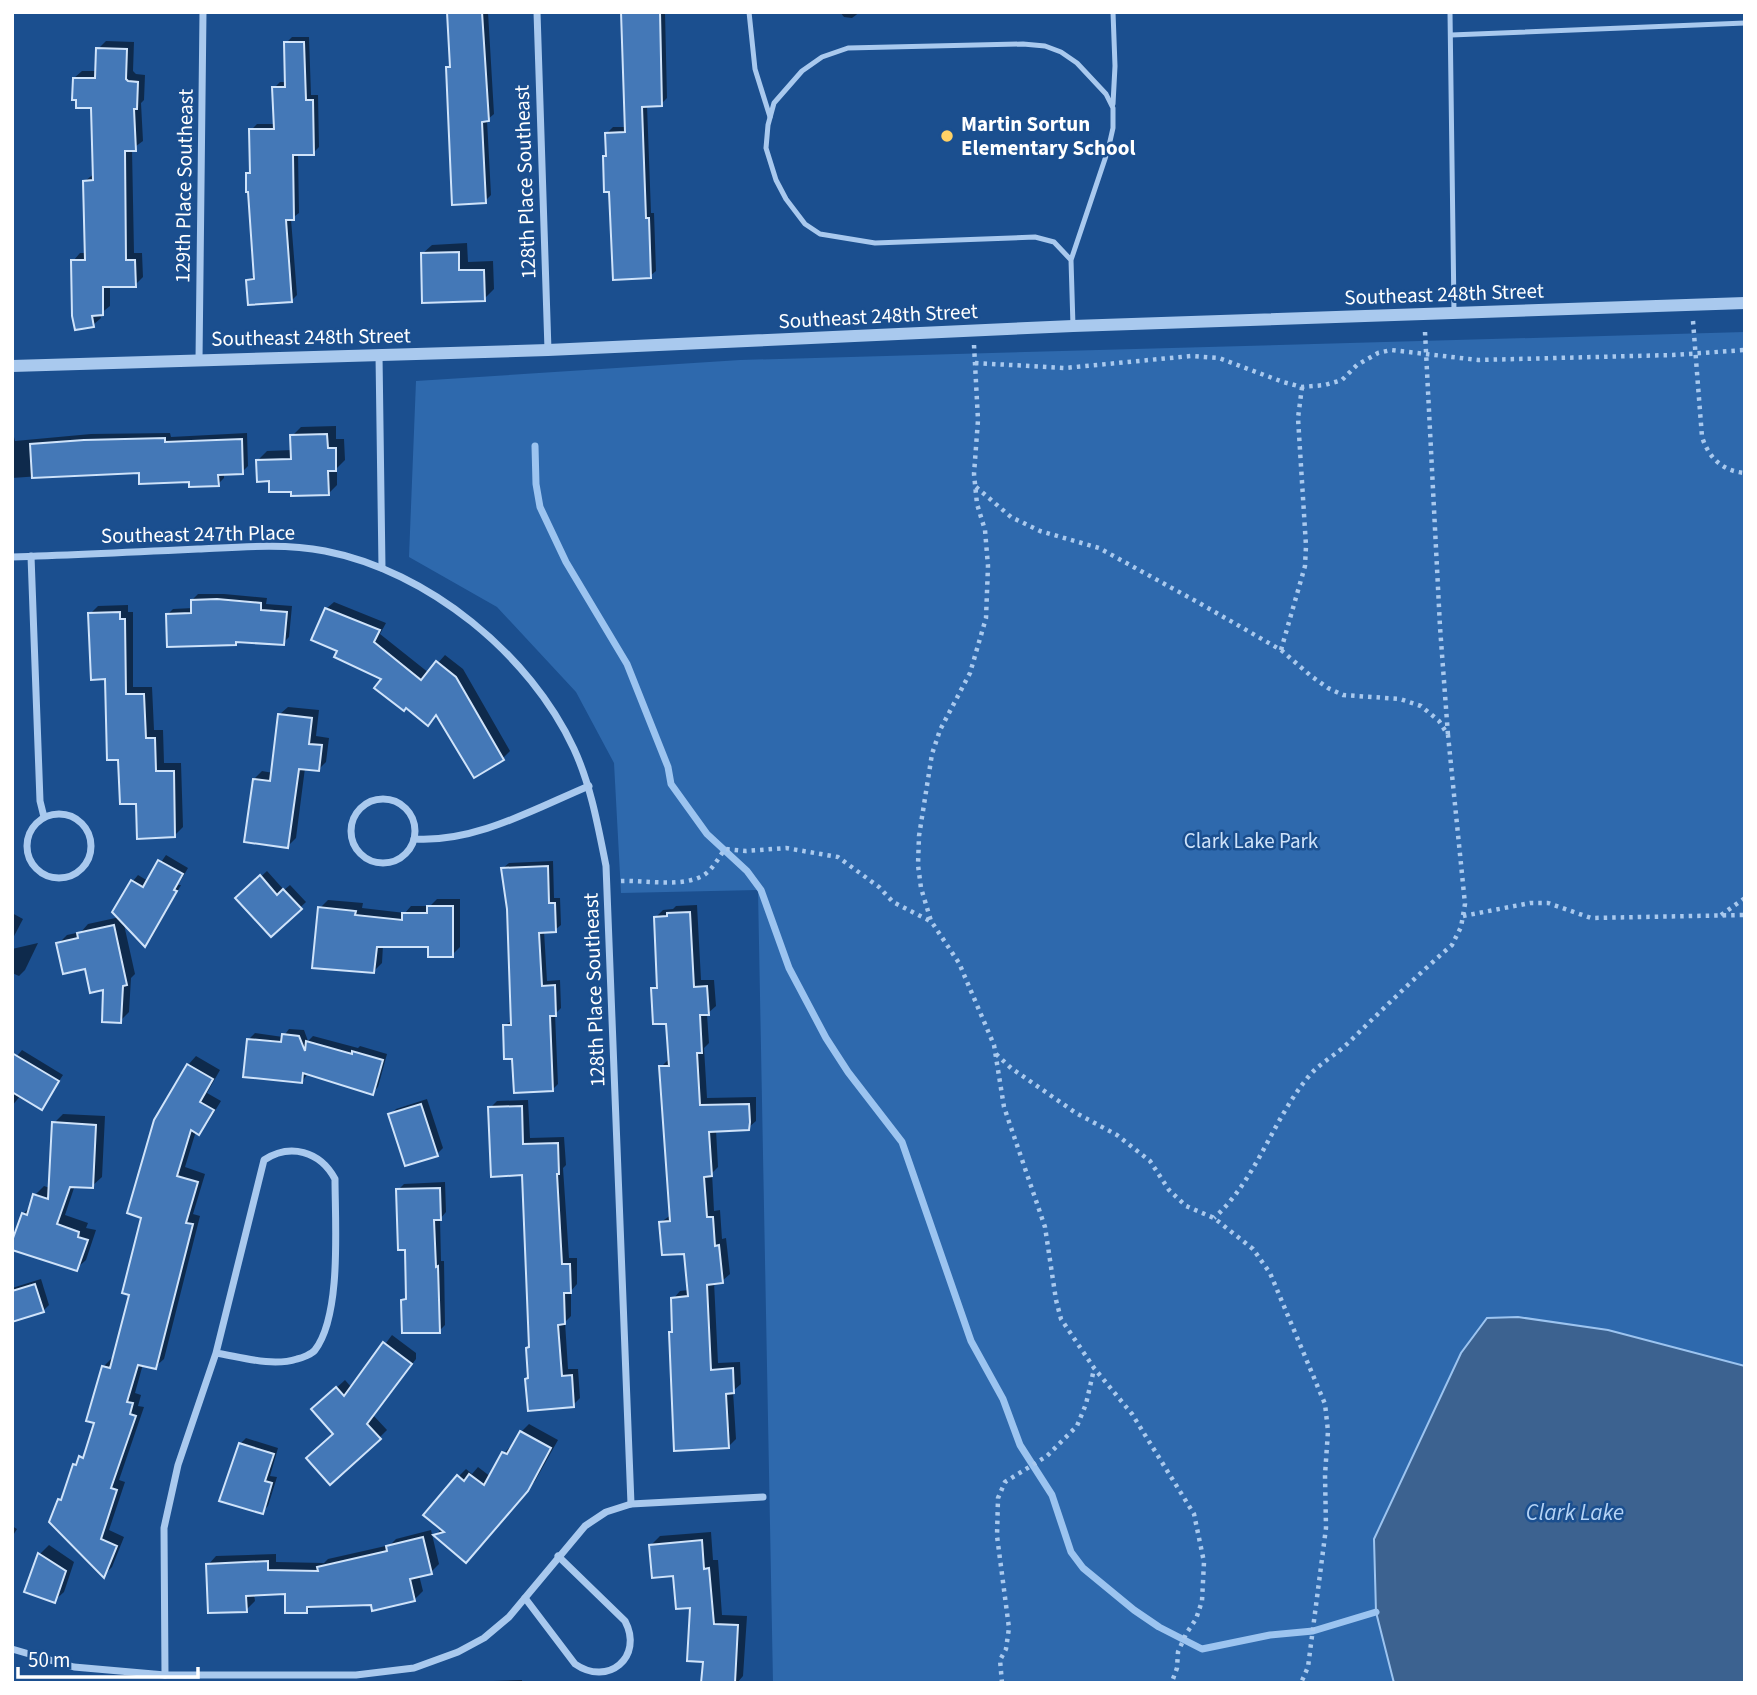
<svg xmlns="http://www.w3.org/2000/svg" width="1757" height="1695" font-family="'Source Sans 3',sans-serif">
<style>
.green{fill:#2e69ad}
.water{fill:#3c6290;stroke:#9cc4f0;stroke-width:2}
.shadow{fill:#0007}
.lines{fill:none;stroke-linecap:round;stroke-linejoin:round}
.stream{stroke:#9cc4f0;stroke-width:7}
.building{fill:#4478b7;stroke:#cfe3fa;stroke-width:2}
.path{stroke:#a9c9ee;stroke-width:4.5;stroke-dasharray:3.5 5;stroke-linecap:butt}
.service{stroke:#a9c9ee;stroke-width:5}
.minor{stroke:#a9c9ee;stroke-width:7}
.tertiary{stroke:#a9c9ee;stroke-width:12}
.poi-dot{fill:#ffd166;stroke:#1b4f8f;stroke-width:2.5}
.labels{text-anchor:middle;stroke-width:5;stroke-linejoin:round;paint-order:stroke}
.poi-label{font-size:21px;font-weight:bold;fill:#fff;stroke:#1b4f8f;text-anchor:start}
.street-label{font-size:21px;fill:#fff;stroke:#1b4f8f}
.park-label{font-size:21px;fill:#cfe3fa;stroke:#1b4f8f}
.water-label{font-size:23px;font-style:italic;fill:#b5d3f5;stroke:#1b4f8f}
</style>
<rect width="100%" height="100%" fill="#1b4f8f"/>
<polygon class="green" points="1745,332 1745,1683 773,1683 758,890 621,893 614,763 576,692 497,607 409,557 416,381 740,360"/>
<polygon class="water" points="1518,1317 1608,1330 1745,1366 1745,1683 1394,1683 1376,1612 1374,1539 1461,1353 1487,1318"/>
<g class="shadow">
<polygon points="449,12 488,12 494,114 487,120 491,195 485,201 448,68 451,64"/>
<polygon points="623,12 665,12 667,98 661,104 647,105 651,213 654,213 656,271 650,276 611,190 605,157 607,154 607,133 613,127 626,127"/>
<polygon points="840,12 860,12 852,18 844,17"/>
<polygon points="292,37 309,37 311,95 318,95 319,147 313,153 298,153 299,213 291,219 297,295 292,300 247,281 256,275 248,174 252,170 251,130 257,124 275,124 274,88 280,82 286,82 286,43"/>
<polygon points="106,41 134,42 133,71 136,74 145,75 144,100 141,103 143,141 132,149 134,253 142,253 143,277 135,285 110,285 110,306 100,314 101,318 93,325 73,261 80,253 87,253 85,181 95,173 92,106 74,78 82,71 97,71 98,49"/>
<polygon points="467,243 468,262 493,261 494,289 484,299 422,254 432,245"/>
<polygon points="336,426 336,439 344,439 345,460 337,468 337,485 328,494 293,490 270,480 258,460 267,451 292,450 292,436 301,427"/>
<polygon points="170,433 171,437 247,433 248,466 242,472 224,473 224,478 218,484 141,471 111,471 12,478 12,437 14,437 15,441 91,434"/>
<polygon points="198,594 224,594 267,598 266,604 292,606 289,637 283,643 239,640 236,643 167,615 173,609 193,608 192,600"/>
<polygon points="334,602 386,623 380,634 429,673 445,655 463,669 510,751 503,758 474,775 437,714 428,723 384,678 339,650 326,609"/>
<polygon points="128,605 128,612 133,612 133,687 152,687 154,730 163,730 164,763 181,763 183,827 175,835 138,802 120,758 107,678 90,614 98,606"/>
<polygon points="288,707 319,710 316,736 329,738 326,762 318,770 305,768 296,838 288,846 254,779 262,771 273,773 280,714"/>
<polygon points="166,855 188,868 178,885 181,885 151,939 145,944 123,920 135,974 131,978 129,1012 120,1021 105,988 86,967 58,944 67,935 81,932 88,924 120,917 115,911 133,881 138,875 148,881"/>
<polygon points="553,861 554,898 560,898 561,925 555,930 544,931 547,981 560,980 561,1008 555,1014 558,1084 553,1089 514,1057 504,1026 513,1020 508,909 503,868 509,863"/>
<polygon points="267,871 284,890 290,885 306,902 271,935 238,898"/>
<polygon points="437,899 460,899 460,947 452,955 430,945 383,945 382,963 374,971 320,908 328,900 363,903 362,908 405,913 411,906 430,906"/>
<polygon points="697,905 701,980 714,980 716,1006 707,1014 709,1043 704,1048 707,1098 756,1097 756,1121 748,1128 716,1130 718,1167 712,1173 714,1211 720,1210 722,1239 726,1238 730,1274 722,1281 714,1282 718,1363 740,1362 741,1384 733,1391 736,1439 728,1447 671,1333 674,1330 673,1299 680,1291 689,1290 685,1252 661,1222 671,1215 661,1067 669,1059 668,1022 653,989 659,983 656,917 663,910 673,909 676,906"/>
<polygon points="12,913 23,919 12,940"/>
<polygon points="38,943 25,970 19,976 12,973 12,949"/>
<polygon points="289,1029 304,1030 308,1041 313,1036 358,1048 360,1046 387,1054 378,1087 372,1093 308,1073 302,1082 249,1039 255,1033 283,1037"/>
<polygon points="22,1050 63,1075 41,1108 21,1095 12,1106 12,1062"/>
<polygon points="196,1056 220,1070 207,1093 221,1101 207,1124 199,1133 196,1131 185,1167 205,1174 193,1214 200,1216 164,1359 155,1367 143,1364 135,1393 141,1395 138,1406 144,1407 119,1480 125,1482 109,1530 124,1537 112,1567 104,1575 59,1500 65,1494 74,1465 87,1451 96,1422 104,1366 112,1358 115,1359 188,1065"/>
<polygon points="427,1099 443,1148 437,1154 390,1115 396,1109"/>
<polygon points="528,1100 530,1138 564,1137 566,1165 563,1168 569,1258 577,1258 577,1284 571,1291 571,1316 565,1322 568,1369 578,1369 580,1398 573,1405 530,1376 524,1174 490,1108 497,1101"/>
<polygon points="63,1114 105,1116 102,1177 92,1186 75,1185 65,1215 88,1223 86,1228 96,1230 86,1260 76,1269 23,1214 31,1206 35,1195 44,1186 50,1188 54,1123"/>
<polygon points="445,1182 446,1212 440,1219 441,1261 444,1261 445,1325 439,1331 403,1300 407,1296 407,1248 398,1190 404,1184"/>
<polygon points="41,1279 49,1305 43,1311 12,1321 12,1288"/>
<polygon points="392,1335 416,1353 416,1359 373,1415 387,1430 379,1438 335,1433 321,1402 345,1380 352,1388"/>
<polygon points="529,1424 558,1440 535,1481 473,1553 436,1535 442,1528 458,1477 466,1469 472,1474 478,1467 491,1477 504,1453 512,1445 513,1446 521,1432"/>
<polygon points="246,1438 278,1448 270,1476 277,1477 268,1506 262,1512 240,1444"/>
<polygon points="12,1526 17,1529 12,1537"/>
<polygon points="431,1530 439,1564 431,1572 419,1575 423,1591 415,1599 313,1605 307,1611 286,1592 254,1594 255,1601 246,1610 208,1565 216,1556 276,1554 276,1562 324,1563 328,1559 390,1545 396,1539"/>
<polygon points="711,1532 713,1560 718,1560 722,1615 747,1616 743,1676 737,1683 703,1683 704,1660 692,1606 675,1574 651,1545 660,1536"/>
<polygon points="49,1545 74,1562 64,1592 54,1601 26,1591 40,1554"/>
<polygon points="522,1680 522,1683 491,1683 493,1681"/>
</g>
<g class="lines">
<polyline class="stream" points="535,446 536,484 540,507 566,562 627,664 668,767 671,784 707,834 747,871 761,890 789,968 826,1038 848,1072 902,1142 971,1341 1003,1399 1020,1445 1052,1495 1071,1552 1083,1568 1134,1610 1159,1627 1202,1649 1270,1635 1313,1631 1376,1612"/>
</g>
<g class="building">
<polygon points="447,12 482,12 489,121 482,122 486,203 452,205 446,67 450,67"/>
<polygon points="621,12 660,12 662,106 642,107 646,218 649,218 651,278 613,280 609,192 604,192 603,156 606,156 605,133 625,132"/>
<polygon points="284,42 304,42 306,100 313,100 314,155 293,155 294,220 286,220 292,302 248,305 246,280 254,279 248,192 246,192 246,173 250,173 249,129 274,129 272,87 285,87"/>
<polygon points="96,48 127,49 126,79 128,81 138,82 137,109 134,109 136,151 125,151 126,260 135,260 136,287 103,287 103,315 92,316 94,327 75,330 72,316 71,260 85,260 83,181 93,180 91,108 76,108 76,100 72,100 73,78 95,78"/>
<polygon points="459,252 459,270 484,270 485,301 422,303 421,253"/>
<polygon points="327,434 328,448 336,448 336,471 328,471 329,495 291,496 291,492 269,492 269,481 257,482 256,460 291,459 290,435"/>
<polygon points="165,438 165,442 242,439 243,474 218,475 219,486 189,487 189,482 139,484 139,473 32,478 30,444 84,440"/>
<polygon points="217,599 261,603 261,610 287,612 284,645 236,642 236,645 167,647 166,614 191,613 191,600"/>
<polygon points="325,608 380,630 374,642 421,680 436,661 456,677 504,760 474,778 436,715 428,726 406,708 404,711 374,688 381,679 334,657 337,651 311,640"/>
<polygon points="120,612 120,619 125,619 126,694 144,694 146,738 155,738 156,771 174,771 175,837 137,839 136,804 120,804 118,760 107,760 105,679 91,680 88,613"/>
<polygon points="278,714 312,718 309,744 322,745 319,771 299,769 288,848 244,842 253,779 270,781"/>
<polygon points="158,860 183,874 174,890 177,891 145,947 112,912 131,880 143,887"/>
<polygon points="548,866 549,903 555,903 556,932 539,933 542,986 555,985 556,1016 550,1016 553,1091 514,1093 512,1059 504,1059 503,1025 511,1025 507,909 501,868"/>
<polygon points="260,875 277,895 283,889 302,909 271,937 235,898"/>
<polygon points="427,906 453,906 453,957 428,957 428,947 377,947 374,973 312,968 318,907 356,911 355,915 402,920 402,913 427,913"/>
<polygon points="690,912 694,987 707,986 709,1015 700,1015 702,1053 697,1053 700,1105 749,1104 750,1122 749,1130 709,1132 712,1176 704,1177 707,1217 713,1217 715,1246 719,1245 723,1283 707,1285 711,1370 733,1368 734,1393 726,1394 729,1448 674,1451 669,1332 672,1332 671,1298 688,1296 684,1254 662,1255 659,1222 670,1221 659,1066 669,1066 666,1024 653,1024 651,988 657,988 654,917 667,916 667,913"/>
<polygon points="114,925 127,985 123,986 121,1023 102,1022 103,990 90,993 85,969 63,974 56,943 78,938 77,933"/>
<polygon points="282,1034 299,1036 305,1051 306,1041 352,1054 352,1051 383,1060 373,1095 303,1073 302,1083 243,1077 247,1039 281,1042"/>
<polygon points="12,1053 59,1081 42,1110 12,1092"/>
<polygon points="187,1064 213,1079 200,1102 214,1110 199,1135 191,1130 177,1176 198,1182 186,1223 193,1224 156,1369 138,1365 127,1402 133,1403 130,1414 136,1416 111,1488 117,1490 101,1539 117,1546 104,1578 49,1522 58,1499 61,1500 73,1464 76,1465 79,1456 83,1458 94,1423 86,1421 102,1366 110,1368 129,1295 122,1293 141,1218 127,1213 154,1120"/>
<polygon points="421,1104 438,1156 405,1166 388,1114"/>
<polygon points="522,1106 523,1144 558,1143 559,1174 557,1174 562,1264 570,1264 571,1293 564,1293 565,1324 558,1325 562,1376 572,1375 574,1407 528,1411 525,1379 528,1378 526,1348 529,1347 522,1175 491,1177 488,1107"/>
<polygon points="52,1122 96,1125 93,1188 70,1187 57,1224 79,1232 78,1237 88,1240 77,1271 12,1250 12,1241 22,1213 27,1215 33,1194 48,1199"/>
<polygon points="440,1188 441,1220 434,1220 436,1267 438,1266 440,1333 402,1333 401,1300 406,1299 405,1250 398,1250 396,1189"/>
<polygon points="35,1284 44,1312 12,1322 12,1291"/>
<polygon points="383,1342 412,1364 367,1424 381,1439 330,1485 306,1458 333,1434 311,1409 336,1387 344,1396"/>
<polygon points="520,1431 551,1448 528,1491 466,1563 433,1535 444,1532 423,1515 457,1475 464,1481 469,1474 484,1485 502,1452 507,1454"/>
<polygon points="239,1443 274,1454 265,1481 272,1483 263,1514 219,1501"/>
<polygon points="423,1537 432,1574 410,1579 415,1601 372,1611 371,1605 307,1607 307,1613 285,1613 285,1594 246,1596 247,1612 208,1613 206,1564 268,1561 268,1570 318,1571 317,1567 387,1551 386,1546"/>
<polygon points="702,1540 704,1569 709,1568 714,1624 738,1625 735,1683 701,1683 703,1662 687,1661 690,1608 676,1609 673,1576 652,1578 649,1545"/>
<polygon points="38,1553 66,1571 55,1603 24,1592"/>
</g>
<g class="lines">
<g class="path">
<path d="M1693,321L1702,437C1709,458 1722,471 1745,473"/>
<polyline points="1425,332 1440,627 1448,735"/>
<polyline points="974,345 978,420 974,474 977,504 985,530 988,566 986,618 970,673 940,730 932,754 919,836 918,865 921,888 931,921 959,963 994,1045 1004,1107 1045,1227 1056,1300 1061,1319 1094,1368 1132,1414 1194,1514 1204,1562 1202,1601 1196,1619 1186,1634 1178,1652 1177,1668 1173,1679 1176,1683"/>
<polyline points="975,363 1065,368 1191,356 1219,358 1283,382 1302,387 1325,385 1342,380 1357,365 1378,353 1391,350 1478,360 1673,355 1745,350"/>
<path d="M976,487L1011,517L1040,531L1099,548L1201,604L1281,650L1311,676L1328,688L1343,695L1400,699L1421,706L1439,721L1448,735L1465,904L1461,927L1452,945C1415,977 1381,1011 1346,1045C1334,1056 1319,1064 1309,1076C1272,1120 1258,1178 1214,1218"/>
<polyline points="1281,650 1305,566 1306,546 1298,418 1302,387"/>
<path d="M621,881C646,880 682,888 704,875C713,869 719,857 725,849L746,851L786,848L838,857L879,887L893,902L930,921"/>
<polyline points="1721,915 1745,898"/>
<polyline points="1463,916 1530,903 1548,903 1591,918 1745,915"/>
<polyline points="996,1054 1011,1068 1076,1113 1117,1135 1150,1161 1169,1190 1186,1206 1214,1218 1253,1249 1270,1273 1325,1404 1328,1431 1325,1475 1326,1528 1308,1667 1301,1683"/>
<polyline points="1002,1683 1000,1660 1006,1649 1009,1628 997,1536 998,1498 1005,1482 1047,1456 1077,1426 1086,1404 1094,1369"/>
</g>
<g class="service">
<polyline points="749,12 755,69 770,117"/>
<polyline points="1450,12 1454,312"/>
<polyline points="1451,35 1745,23"/>
<polyline points="1113,104 1115,66 1113,12"/>
<polyline points="1071,260 1054,242 1035,237 875,243 820,234 805,224 786,199 776,180 766,148 768,125 774,103 802,71 822,57 848,48 1023,44 1045,46 1061,52 1077,63 1106,94 1113,108 1113,128 1108,150 1071,260 1073,326"/>
</g>
<g class="minor">
<polyline points="537,12 548,350"/>
<polyline points="379,355 382,568"/>
<polyline points="199,360 203,12"/>
<polyline points="31,556 40,801 44,817"/>
<path d="M12,557C74,555 136,552 198,549C239,547 284,543 325,551C428,571 530,654 574,749C591,786 598,826 606,866L631,1504"/>
<circle cx="383" cy="831" r="32"/>
<circle cx="59" cy="846" r="32"/>
<path d="M414,839C475,843 534,809 589,786"/>
<path d="M525,1598L575,1664C608,1687 644,1657 625,1621L558,1556"/>
<polyline points="12,1649 74,1667 165,1675 356,1675 414,1668 458,1652 484,1638 509,1617 585,1526 606,1512 631,1504 763,1497"/>
<path d="M165,1675L164,1528L178,1465L216,1353L264,1160C290,1143 320,1151 335,1179C335,1222 342,1315 315,1350C312,1354 302,1358 297,1359C272,1367 241,1357 216,1353"/>
</g>
<polyline class="tertiary" points="12,366 548,350 1073,326 1745,303"/>
</g>
<circle class="poi-dot" cx="947" cy="136" r="7"/>
<g class="labels">
<g class="poi-label">
<text x="961" y="131">Martin Sortun<tspan x="961" dy="24">Elementary School</tspan></text>
</g>
<g class="street-label">
<text transform="translate(525 182) rotate(-92)" y="7">128th Place Southeast</text>
<text transform="translate(184 186) rotate(-89)" y="7">129th Place Southeast</text>
<text transform="translate(1444 294) rotate(-2)" y="7">Southeast 248th Street</text>
<text transform="translate(878 316) rotate(-3)" y="7">Southeast 248th Street</text>
<text transform="translate(311 337) rotate(-1)" y="7">Southeast 248th Street</text>
<text transform="translate(198 534) rotate(-1)" y="7">Southeast 247th Place</text>
<text transform="translate(594 990) rotate(-92)" y="7">128th Place Southeast</text>
</g>
<g class="park-label">
<text x="1251" y="848">Clark Lake Park</text>
</g>
<g class="water-label">
<text x="1575" y="1520">Clark Lake</text>
</g>
</g>
<rect width="1757" height="1695" fill="none" stroke="#ffffff" stroke-width="28"/>
<path d="M18 1667v10h180v-10" fill="none" stroke="#ffffff" stroke-width="3.5"/>
<text x="28" y="1667" font-size="21" fill="#ffffff" stroke="#1b4f8f" stroke-width="5" paint-order="stroke">50 m</text>
</svg>
